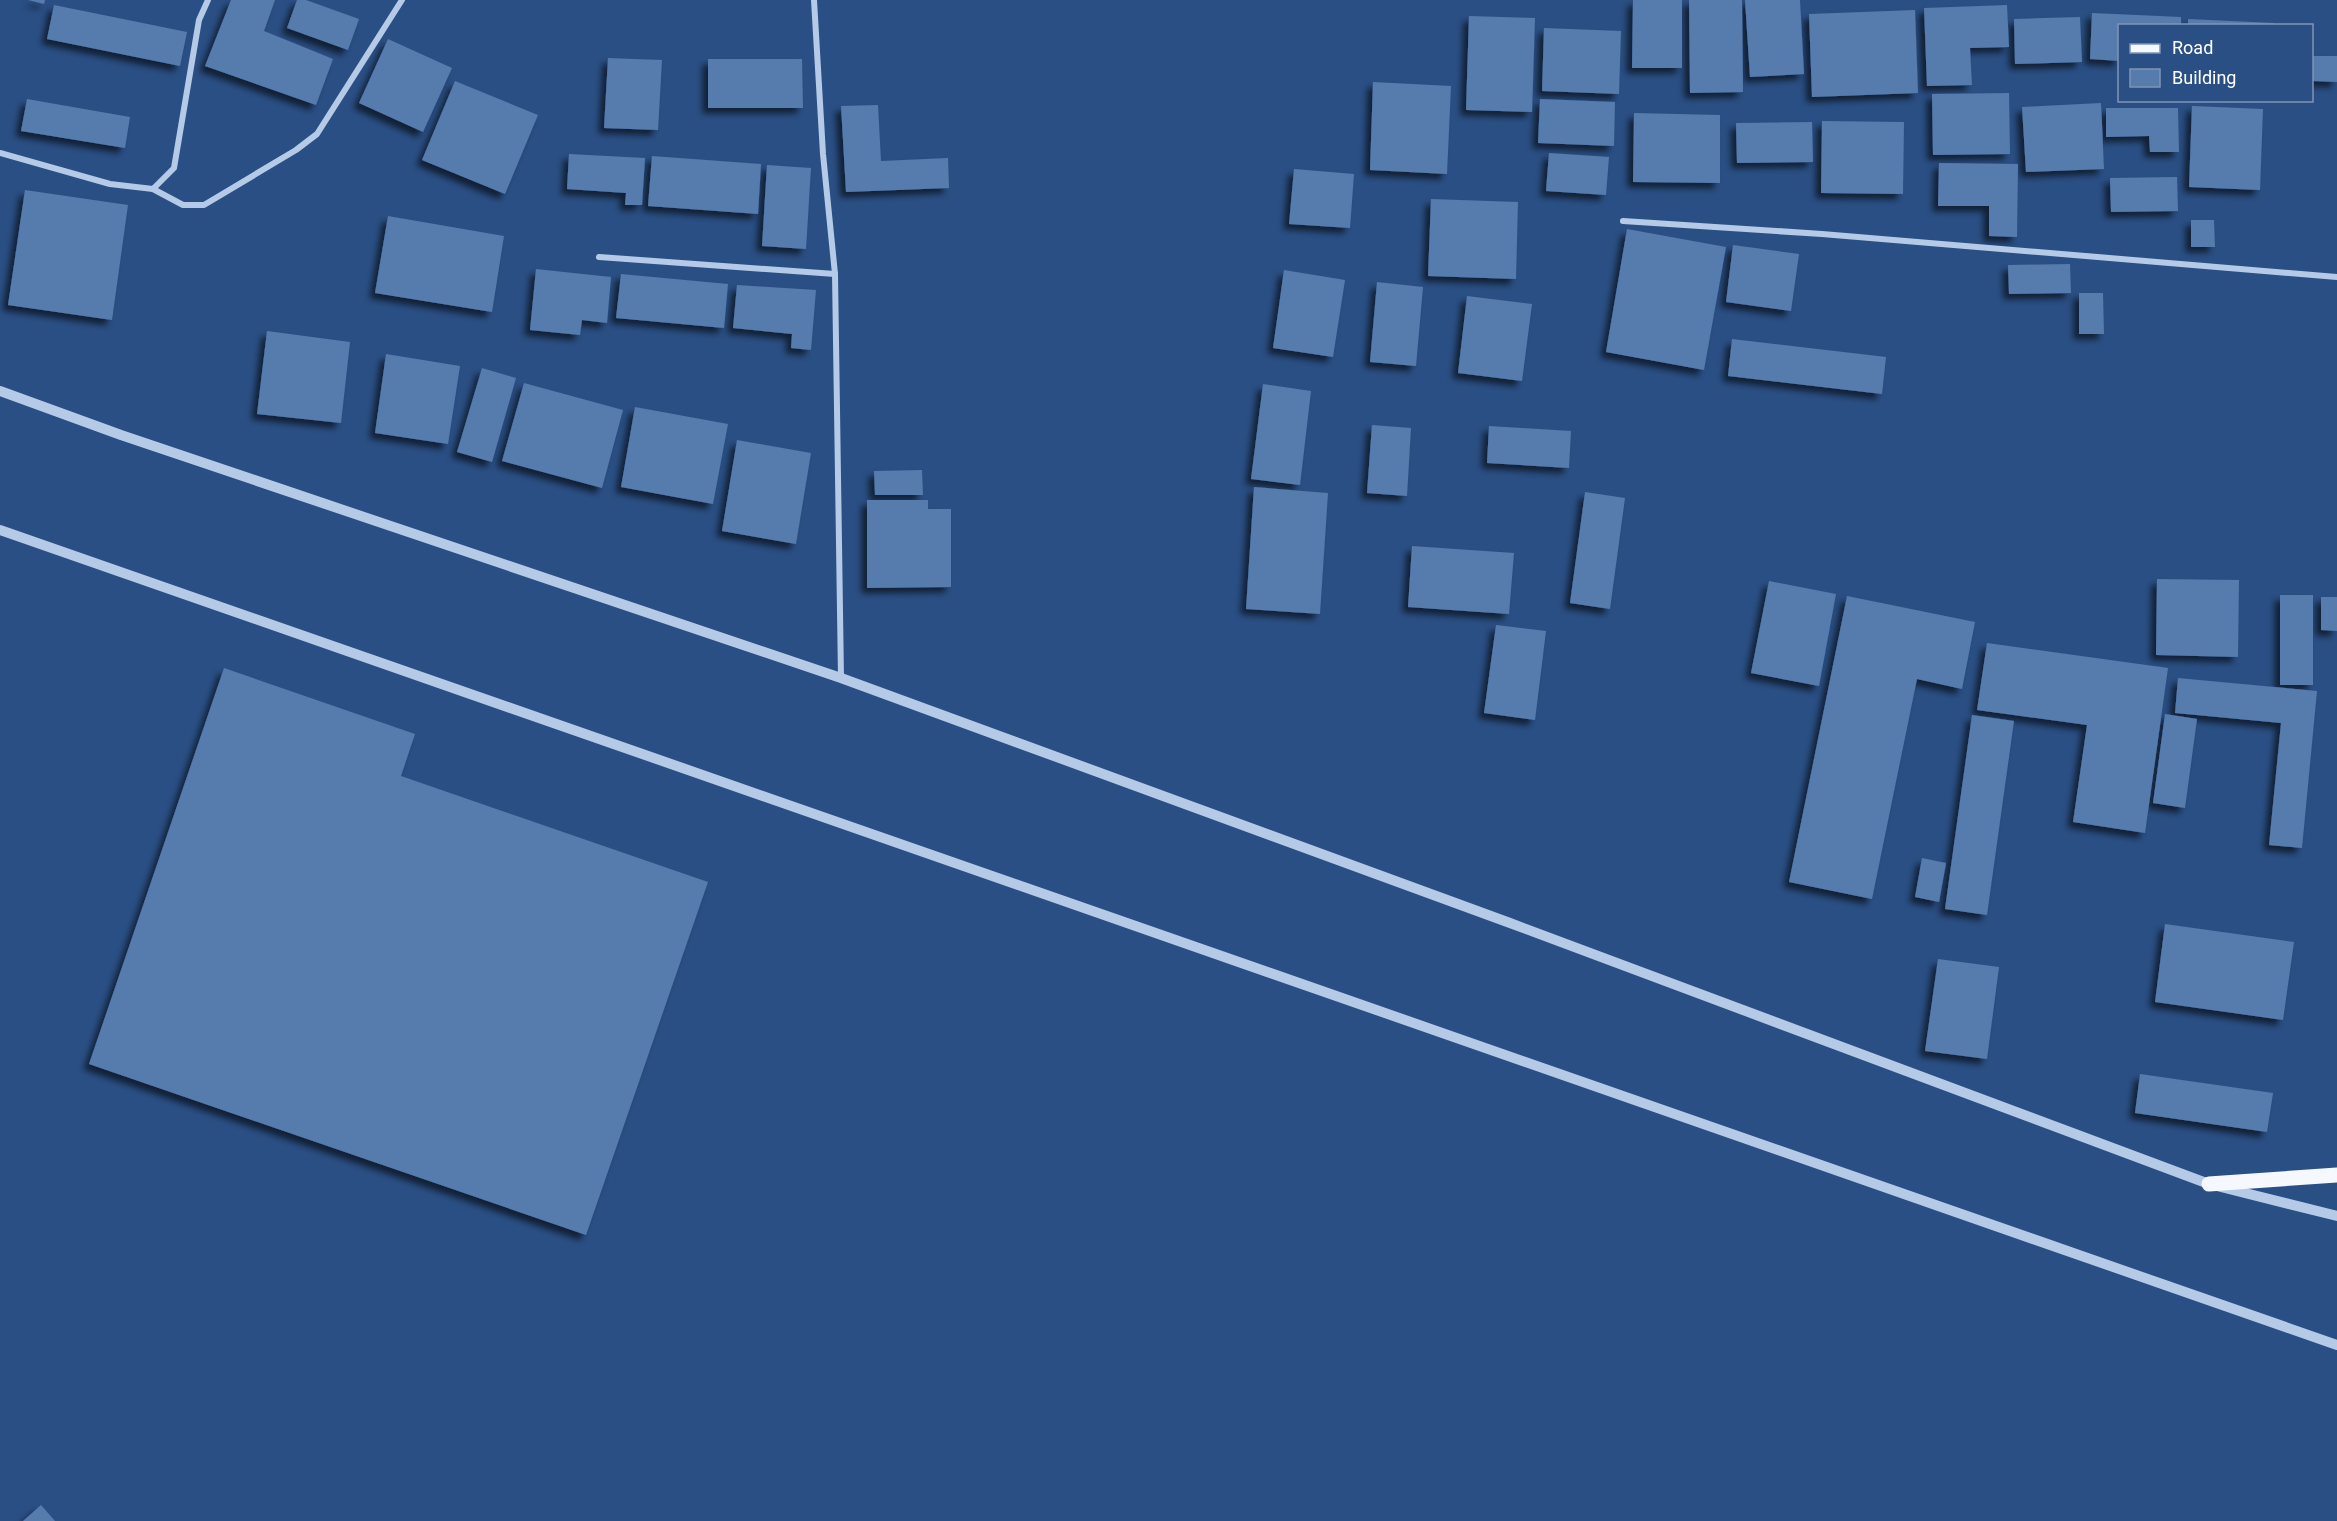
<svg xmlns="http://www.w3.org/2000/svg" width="2337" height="1521" font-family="Roboto,sans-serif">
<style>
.building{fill:#567bad;filter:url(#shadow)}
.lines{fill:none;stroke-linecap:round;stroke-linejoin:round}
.minor{stroke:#b4cae7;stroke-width:6}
.tertiary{stroke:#b4cae7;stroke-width:10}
.primary{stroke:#f5f8fe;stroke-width:15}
</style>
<defs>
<filter id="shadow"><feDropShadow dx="-5.5" dy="5.5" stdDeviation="3" flood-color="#0009"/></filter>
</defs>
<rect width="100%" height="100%" fill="#2a4f84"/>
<g class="building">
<polygon points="28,0 45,0 44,4"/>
<polygon points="231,0 275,0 264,31 333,59 316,105 205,66"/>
<polygon points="297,0 306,0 359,19 348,50 287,28"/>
<polygon points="1633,0 1682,0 1682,68 1632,68"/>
<polygon points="1689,0 1742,0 1743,92 1690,93"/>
<polygon points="1745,0 1800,0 1804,74 1750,77"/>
<polygon points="54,5 187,32 180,66 47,39"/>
<polygon points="2007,5 2009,47 1970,48 1972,85 1927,86 1924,8"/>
<polygon points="1915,10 1918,93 1812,97 1809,14"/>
<polygon points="2092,13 2181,17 2181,26 2120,26 2120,61 2090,59"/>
<polygon points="1469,16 1535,18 1532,112 1466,110"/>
<polygon points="2080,17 2082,62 2015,64 2014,19"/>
<polygon points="2188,19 2274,23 2273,26 2188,26"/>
<polygon points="1544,28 1621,31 1619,94 1542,91"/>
<polygon points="388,39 452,68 423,132 359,103"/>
<polygon points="2312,56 2337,56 2337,82 2312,81"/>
<polygon points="608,58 662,60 658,130 604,128"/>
<polygon points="708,59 802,59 803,108 708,108"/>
<polygon points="455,81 538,115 505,194 422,160"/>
<polygon points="1373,82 1451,86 1447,174 1370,170"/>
<polygon points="2009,93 2010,154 1933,155 1932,94"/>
<polygon points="27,99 130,117 125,148 21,131"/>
<polygon points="1540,99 1615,102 1614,146 1538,143"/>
<polygon points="2101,103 2104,169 2026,172 2022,107"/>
<polygon points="878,105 881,161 948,158 949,188 846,192 841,106"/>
<polygon points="2192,106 2263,109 2260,190 2189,187"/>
<polygon points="2106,108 2178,108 2179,152 2150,152 2149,136 2106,137"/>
<polygon points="1634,113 1720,115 1720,183 1633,182"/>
<polygon points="1822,121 1904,122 1903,194 1821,193"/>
<polygon points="1812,122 1813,162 1737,163 1736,123"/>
<polygon points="1549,153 1609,157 1606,195 1546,191"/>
<polygon points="569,154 645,158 642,205 625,205 626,193 567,189"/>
<polygon points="652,156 761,164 758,214 648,206"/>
<polygon points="1939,163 2018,164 2017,237 1989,236 1989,206 1938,206"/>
<polygon points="767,165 811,168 806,249 762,246"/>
<polygon points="1294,169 1354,174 1350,228 1289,224"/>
<polygon points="2177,177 2178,211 2111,212 2110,178"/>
<polygon points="25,190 128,205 112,320 8,305"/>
<polygon points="1431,199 1518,202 1516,279 1428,276"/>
<polygon points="388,216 504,236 492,312 375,293"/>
<polygon points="2191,220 2214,220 2215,247 2191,247"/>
<polygon points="1627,229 1726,247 1704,370 1606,352"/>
<polygon points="1733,245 1799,254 1791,311 1726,302"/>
<polygon points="2070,264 2071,293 2009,294 2008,265"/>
<polygon points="536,269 611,277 607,323 582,320 580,335 530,330"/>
<polygon points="1284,270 1345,280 1333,357 1273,348"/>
<polygon points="621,274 728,284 724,328 616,318"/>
<polygon points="1377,282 1423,287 1416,366 1370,362"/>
<polygon points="737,285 816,290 811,350 791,348 792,334 733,328"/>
<polygon points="2079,293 2103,293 2104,334 2079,334"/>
<polygon points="1467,296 1532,304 1522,381 1458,373"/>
<polygon points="267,331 350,342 341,423 257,414"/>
<polygon points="1732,339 1886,357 1882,394 1728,376"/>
<polygon points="386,354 460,366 448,444 375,433"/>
<polygon points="482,368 516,378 492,462 457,452"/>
<polygon points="524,383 623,410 602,488 502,461"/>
<polygon points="1263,384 1311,391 1300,485 1251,479"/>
<polygon points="635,407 728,424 713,504 621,487"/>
<polygon points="1372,425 1411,428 1407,496 1367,493"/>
<polygon points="1489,426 1571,431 1569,468 1487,463"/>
<polygon points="737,440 811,453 796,544 722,531"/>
<polygon points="922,470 923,495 875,495 874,471"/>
<polygon points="1254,487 1328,493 1320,614 1246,609"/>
<polygon points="1585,492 1625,498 1610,609 1570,603"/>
<polygon points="867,500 928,500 928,509 951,509 951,587 867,588"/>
<polygon points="1412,546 1514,553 1509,614 1408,607"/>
<polygon points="2157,579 2239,580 2238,657 2156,655"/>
<polygon points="1769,581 1836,594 1819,686 1751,673"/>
<rect x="2280" y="595" width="33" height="90"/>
<polygon points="1847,596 1975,622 1962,689 1917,679 1872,899 1789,882"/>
<polygon points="2321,597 2337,597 2337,631 2321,630"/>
<polygon points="1496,625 1546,631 1535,720 1484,713"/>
<polygon points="1987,643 2168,668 2145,833 2073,822 2087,725 1977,710"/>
<polygon points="224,668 415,734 401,776 708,882 586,1235 89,1064"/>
<polygon points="2178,678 2317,691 2302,848 2269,845 2281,723 2175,713"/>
<polygon points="2165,714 2197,719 2185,808 2153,803"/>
<polygon points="1972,715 2014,721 1987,915 1945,909"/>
<polygon points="1922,858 1946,863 1939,902 1915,897"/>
<polygon points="2165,924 2294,942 2283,1020 2155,1002"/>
<polygon points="1938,959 1999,967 1987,1059 1925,1051"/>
<polygon points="2140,1074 2273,1093 2267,1132 2135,1113"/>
<polygon points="41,1505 55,1521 23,1521"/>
</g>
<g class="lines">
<g class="minor">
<polyline points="814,0 823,154 835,274 841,678"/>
<polyline points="0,153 110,184 153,189 174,168 199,20 208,0"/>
<polyline points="153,189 183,205 204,205 296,150 317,134 402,0"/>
<polyline points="1623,221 1822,234 2337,277"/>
<polyline points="599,257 835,274"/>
</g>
<g class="tertiary">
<polyline points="0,391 121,435 841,678 1510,923 2209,1184 2337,1216"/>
<polyline points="0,530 2337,1345"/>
</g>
<polyline class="primary" points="2209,1184 2337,1175"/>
</g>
<rect x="2118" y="24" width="195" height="78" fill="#2a4f84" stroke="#7f95b5" stroke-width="1.5"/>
<rect x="2130" y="44" width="30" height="9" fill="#f5f8fe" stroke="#7f95b5" stroke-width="1.5"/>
<text x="2172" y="54" font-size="18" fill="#ffffff">Road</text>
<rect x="2130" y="69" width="30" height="18" fill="#567bad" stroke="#7f95b5" stroke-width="1.5"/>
<text x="2172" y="84" font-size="18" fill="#ffffff">Building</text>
</svg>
